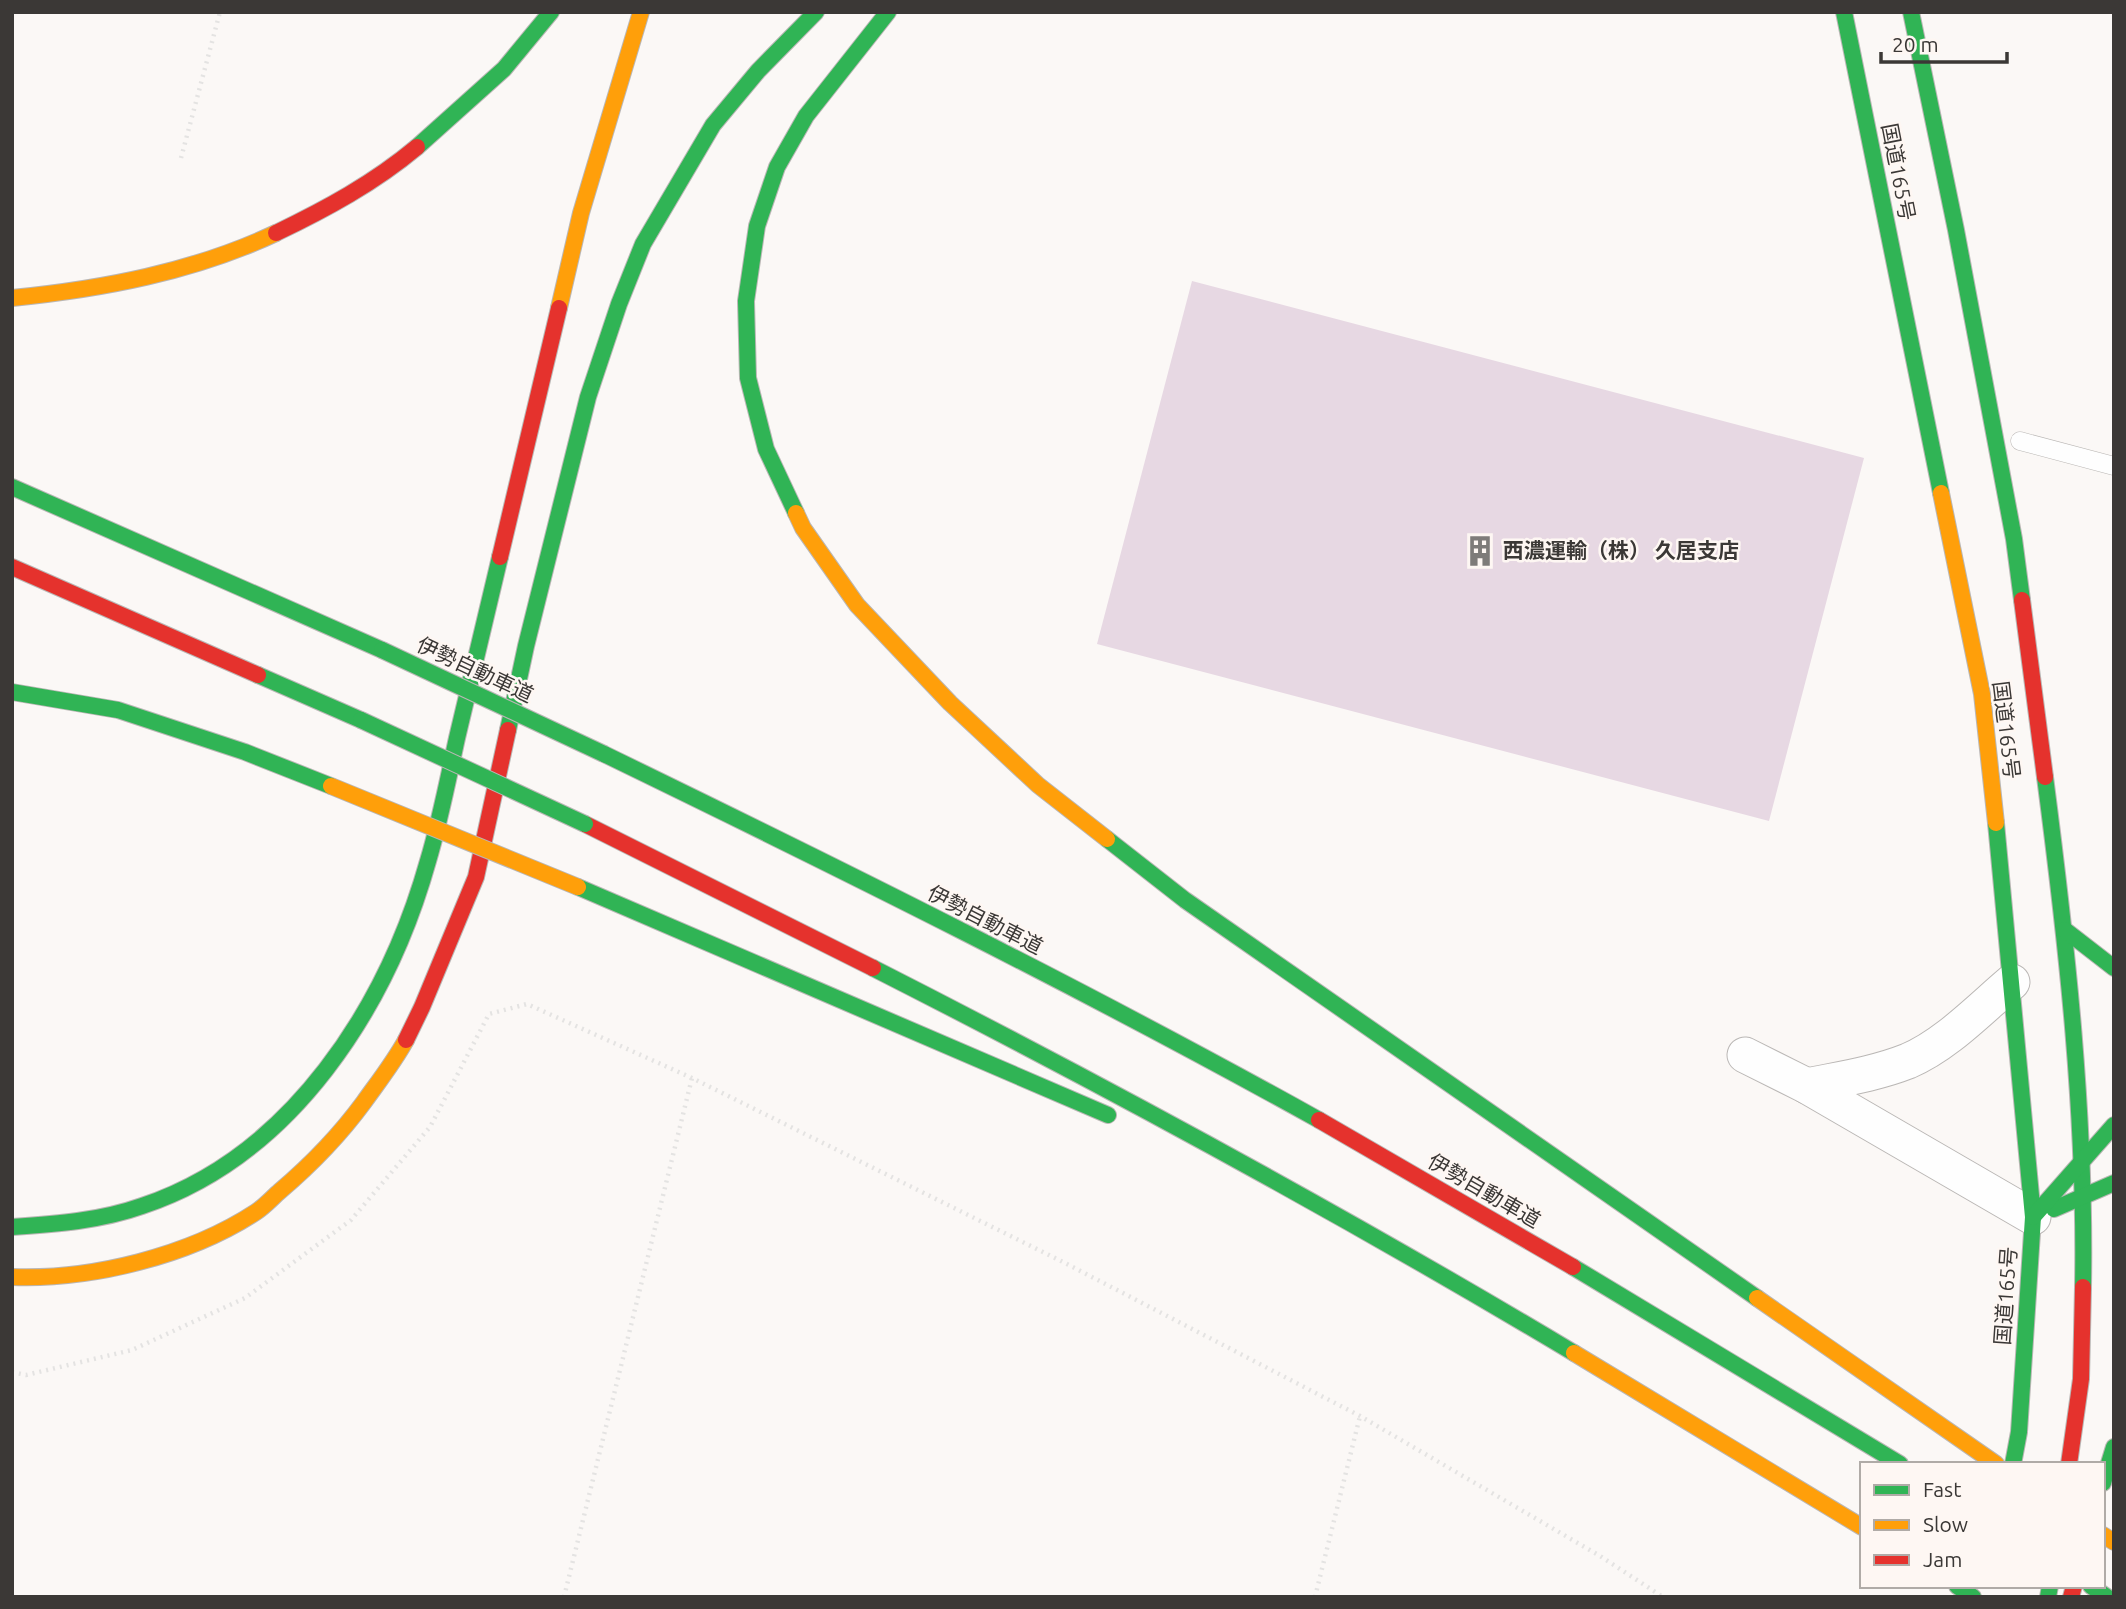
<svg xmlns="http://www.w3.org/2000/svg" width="2126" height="1609" font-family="Ubuntu,'Noto Sans JP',sans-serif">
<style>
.building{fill:#e7d8e3}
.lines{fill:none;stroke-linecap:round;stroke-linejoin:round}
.lane-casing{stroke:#bab7b5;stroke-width:19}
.street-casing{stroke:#bab7b5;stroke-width:37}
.fast-casing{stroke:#bab7b5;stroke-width:18}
.slow-casing{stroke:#bab7b5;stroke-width:18}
.jam-casing{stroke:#bab7b5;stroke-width:18}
.path{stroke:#e4e3e2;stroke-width:4.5;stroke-dasharray:2 5;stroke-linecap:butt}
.lane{stroke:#fefefe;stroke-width:18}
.street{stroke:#fefefe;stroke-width:35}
.fast{stroke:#30b455;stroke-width:16}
.slow{stroke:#ff9f0a;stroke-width:16}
.jam{stroke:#e5322d;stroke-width:16}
.fast-bridge-casing{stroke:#bab7b5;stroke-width:18;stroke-linecap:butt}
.slow-bridge-casing{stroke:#bab7b5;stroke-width:18;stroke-linecap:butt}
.fast-bridge{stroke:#30b455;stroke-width:16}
.slow-bridge{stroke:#ff9f0a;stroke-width:16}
.labels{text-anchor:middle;stroke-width:5;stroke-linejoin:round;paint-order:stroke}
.street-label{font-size:21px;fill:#3b3836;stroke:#fef7f3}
.poi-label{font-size:21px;font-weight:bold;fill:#3b3836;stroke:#fef7f3;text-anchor:start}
</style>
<rect width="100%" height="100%" fill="#fbf8f6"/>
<polygon class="building" points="1192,281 1864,458 1769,821 1097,644"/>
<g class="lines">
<defs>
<polyline id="lane" points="2020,441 2114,466"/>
<g id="street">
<polyline points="1745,1055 1807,1086 2033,1217"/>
<path d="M1807,1086C1841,1079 1875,1074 1908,1061C1946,1045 1980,1009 2012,982"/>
</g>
<g id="fast">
<polyline points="1844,12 1941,493"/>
<polyline points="1911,12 1956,230 2014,539 2022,600"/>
<polyline points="417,147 504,69 551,12"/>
<polyline points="12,487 382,650"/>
<polyline points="796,513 766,449 748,378 746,301 757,226 777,167 806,116 888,12"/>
<polyline points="258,675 361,720"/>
<polyline points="12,692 118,710 245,752 331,786"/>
<polyline points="508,730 526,646 588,397 619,304 643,244 713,125 758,71 816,12"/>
<path d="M604,754C845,871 1085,990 1319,1120"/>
<path d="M2045,777C2067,946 2086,1117 2083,1287"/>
<polyline points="1996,823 2033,1217 2019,1432 2013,1464"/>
<polyline points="1107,839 1185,900 1757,1298"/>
<polyline points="578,887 1108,1115"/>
<polyline points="2065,930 2114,968"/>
<path d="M873,968C1111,1089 1345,1216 1574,1353"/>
<polyline points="2054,1209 2114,1183"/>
<polyline points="2033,1217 2114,1125"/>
<path d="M12,1227C56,1224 100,1221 142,1206C292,1156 387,1007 428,861C440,821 448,779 457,738C472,677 486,617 500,557"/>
<polyline points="1573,1267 1900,1464"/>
<polyline points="2103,1483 2114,1447"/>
<polyline points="1957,1586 1973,1597"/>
<polyline points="2091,1586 2107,1597"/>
<polyline points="2048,1597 2050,1586"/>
</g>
<g id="slow">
<path d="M12,298C102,289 193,272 276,233"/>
<polyline points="559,308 581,213 641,12"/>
<polyline points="1941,493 1982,694 1996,823"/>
<polyline points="796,513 803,528 857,605 950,703 1038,785 1107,839"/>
<path d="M12,1277C91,1280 189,1256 256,1212C265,1206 272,1198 280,1191C313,1163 339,1136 364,1102C379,1081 394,1062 406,1040"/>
<polyline points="1757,1298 1996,1464"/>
<polyline points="1574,1353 1862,1527"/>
<polyline points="2103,1535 2114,1542"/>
</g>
<g id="jam">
<path d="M276,233C326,209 374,183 417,147"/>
<polyline points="500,557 559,308"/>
<polyline points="12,567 258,675"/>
<polyline points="2022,600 2045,777"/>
<polyline points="585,824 873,968"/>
<polyline points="406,1040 422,1007 476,877 508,730"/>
<polyline points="1319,1120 1573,1267"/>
<polyline points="2069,1464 2081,1379 2083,1287"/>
<polyline points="2071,1597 2074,1586"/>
</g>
</defs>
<use href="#lane" class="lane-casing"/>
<use href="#street" class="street-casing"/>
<use href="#fast" class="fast-casing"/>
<use href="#slow" class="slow-casing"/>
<use href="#jam" class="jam-casing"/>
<g class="path">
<polyline points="181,158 220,12"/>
<polyline points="12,1372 26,1375 132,1350 245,1298 351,1220 430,1127 489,1014 527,1004 692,1078 1065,1263 1360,1416 1600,1556 1663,1597"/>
<polyline points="564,1597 692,1078"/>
<polyline points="1315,1597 1360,1416"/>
</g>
<use href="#lane" class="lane"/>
<use href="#street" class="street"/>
<use href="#fast" class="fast"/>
<use href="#slow" class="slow"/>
<use href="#jam" class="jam"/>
<defs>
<g id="fast-bridge">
<polyline points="382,650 604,754"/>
<polyline points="361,720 585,824"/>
</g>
<polyline id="slow-bridge" points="331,786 578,887"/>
</defs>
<use href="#fast-bridge" class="fast-bridge-casing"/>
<use href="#slow-bridge" class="slow-bridge-casing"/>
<use href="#fast-bridge" class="fast-bridge"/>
<use href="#slow-bridge" class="slow-bridge"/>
</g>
<defs>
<symbol id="building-bare" viewBox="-9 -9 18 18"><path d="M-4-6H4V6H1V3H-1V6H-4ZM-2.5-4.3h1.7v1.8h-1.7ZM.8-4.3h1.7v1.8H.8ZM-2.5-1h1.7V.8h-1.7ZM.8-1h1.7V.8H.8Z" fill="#7e7b79" stroke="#fef7f3" stroke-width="2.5" paint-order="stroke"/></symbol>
</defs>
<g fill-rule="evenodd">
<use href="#building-bare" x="1458" y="529" width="44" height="44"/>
</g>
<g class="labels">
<g class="street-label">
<text transform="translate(1898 172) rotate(79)" y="7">国道165号</text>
<text transform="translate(475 670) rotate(25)" y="7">伊勢自動車道</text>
<text transform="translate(2006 730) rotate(83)" y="7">国道165号</text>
<text transform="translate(985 920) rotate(27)" y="7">伊勢自動車道</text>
<text transform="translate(1484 1191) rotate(30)" y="7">伊勢自動車道</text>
<text transform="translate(2006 1296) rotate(-86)" y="7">国道165号</text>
</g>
<g class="poi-label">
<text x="1503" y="558">西濃運輸（株） 久居支店</text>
</g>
</g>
<rect width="2126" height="1609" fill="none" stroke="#3b3836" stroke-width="28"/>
<rect x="1860" y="1462" width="245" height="126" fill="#fef7f3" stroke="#b0aba7" stroke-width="2"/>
<rect x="1874" y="1485" width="35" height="10" fill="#30b455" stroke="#b0aba7" stroke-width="2"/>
<text x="1923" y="1497" font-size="21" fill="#3b3836">Fast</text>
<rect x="1874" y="1520" width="35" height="10" fill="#ff9f0a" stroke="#b0aba7" stroke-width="2"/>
<text x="1923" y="1532" font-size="21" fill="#3b3836">Slow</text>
<rect x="1874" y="1555" width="35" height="10" fill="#e5322d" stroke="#b0aba7" stroke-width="2"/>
<text x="1923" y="1567" font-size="21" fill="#3b3836">Jam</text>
<path d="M1881 52v10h126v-10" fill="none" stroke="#3b3836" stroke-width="3.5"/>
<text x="1892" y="52" font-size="21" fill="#3b3836" stroke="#fef7f3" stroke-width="5" paint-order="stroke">20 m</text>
</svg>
